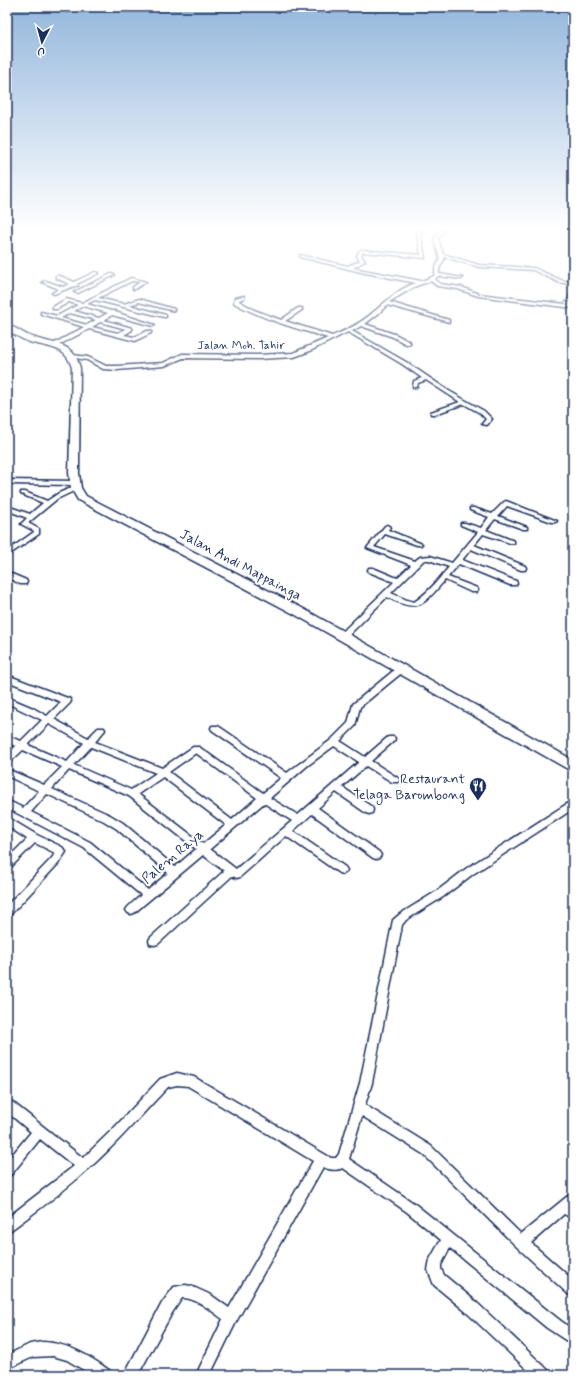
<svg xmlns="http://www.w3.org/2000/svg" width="580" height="1382" font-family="Mynerve,sans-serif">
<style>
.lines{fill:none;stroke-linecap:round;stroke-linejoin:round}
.street-casing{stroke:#1b2f5e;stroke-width:3}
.primary-casing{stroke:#1b2f5e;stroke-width:3}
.street{fill:#fff;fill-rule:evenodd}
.primary{fill:#fff;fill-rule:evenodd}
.labels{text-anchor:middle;stroke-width:4;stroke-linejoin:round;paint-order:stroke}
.far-street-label{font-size:12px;fill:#1b2f5e;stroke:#fff}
.street-label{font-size:14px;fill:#1b2f5e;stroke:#fff}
.poi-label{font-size:14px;fill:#1b2f5e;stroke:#fff;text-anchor:end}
</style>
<rect width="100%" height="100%" fill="#fff"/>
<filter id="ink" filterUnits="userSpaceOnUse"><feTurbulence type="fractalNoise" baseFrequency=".025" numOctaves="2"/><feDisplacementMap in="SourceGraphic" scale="8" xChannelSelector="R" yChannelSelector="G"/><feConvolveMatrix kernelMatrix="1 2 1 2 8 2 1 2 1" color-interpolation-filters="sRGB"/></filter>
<g filter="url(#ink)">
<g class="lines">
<defs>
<g id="street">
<path d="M416,229H420L425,258L363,252L361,256L365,261L353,268L421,281L430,278L435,275V269L440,259L434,239L441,229H445L438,239L443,254L479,265L534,268L561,280L573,283V285L558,282L533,270L479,267L444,257V259L439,269V274L463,278L461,279L438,276L435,279L440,284L461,287L479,294L565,304L571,294H573V299L569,305L573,306V308L478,296L458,289L437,286L431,281L416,286L389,302L449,320V322L387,305L379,313L365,324L397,335L410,342V344H406L393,337L361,326L352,331L406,362L449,391L484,411L492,419L487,425L482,424L486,419L480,413L464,404L435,414H431V412L460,402L426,380L418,383L417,387H413L414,381L422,378L402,364L348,332L310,351L294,357L259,359L183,358L164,366L117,370L103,369L87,360L70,357L73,355L88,357L106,366H117L163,363L182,354L259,355L293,353L328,338C296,328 264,320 234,303L235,298L244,296V298L239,300V301L254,310L281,320L298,308H302V310L285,321L332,336C341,332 352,328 360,322C380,310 393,290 416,283L365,273L300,257V255L348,266L360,261L357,256L359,251L361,250L421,255Z"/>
<polygon points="95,272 99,273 77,284 78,286 74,286 54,294 52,293 59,289 42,282 46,281 63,287 70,284 56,278 56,276 60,276 74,282"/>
<polygon points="111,274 115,275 78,293 74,292"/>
<path d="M131,278L146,282L135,289H133V287L140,282L132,281L98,298L124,304L139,299L174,309V311L139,302L129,305L166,315V317H164L95,300L87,304L111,311H115V312L155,325L153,326L112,315L104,320L132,328V330L124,335L134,337L147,331H151V333L135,341L89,329L57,346H53V344L84,327L41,314V312L57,316L78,305L69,302L57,309H53V307L66,299L82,303ZM83,306L108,313L99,318L74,311ZM70,313L96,320L87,325L61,318ZM100,322L126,329L118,333L92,327Z"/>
<polygon points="7,480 75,481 78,483 75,485 7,484"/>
<polygon points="76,486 78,487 78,489 57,499 28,523 39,529 39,534 7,556 7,551 34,532 34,531 21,524 27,518 7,510 7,506 30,514 43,503 21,494 21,492 25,492 47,501 59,493"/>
<path d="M506,501L557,521L556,522H552L507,506L498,516L527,527V529H523L495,519L486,530L514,541V543H510L483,534L474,545L525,566L526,568L525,570H521L471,549L462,560L516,581L517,583L516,585H510L459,564L448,577L477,588L478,590L477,592H471L445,580C423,605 419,614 387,597L346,638H340L339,636L340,634L394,582L369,572L368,570L369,568H373L397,578L411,565L367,548L385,526L387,525L390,527L388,530L422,544L421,545H417L385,534L374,547L415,561L420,557L430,556L452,563L478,532L461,525V523H465L481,528L489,517L470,510V508H474L492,514L504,502ZM424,560H429L449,567C439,579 428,593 414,602L407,600L391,593Z"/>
<polygon points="7,572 26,580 27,582 26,584 20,584 7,577"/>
<path d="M401,666L405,669L404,671L360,707L355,726L340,741L365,757L388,737H394L395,739L394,741L371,761L398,778L399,780L398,782H392L366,766L342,787L372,807L373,810L372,813L369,814L366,813L336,792L318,808L379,852L381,855L379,858L376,859L373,858L312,814L293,831L345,867L347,870L345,873L342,874L339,873L286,836L240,877L237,878L232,876L158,944L154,945L150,944L149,941L150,938L224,871L203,855L134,913L131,914L128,913L126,910L128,907L141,895L84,848L7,808V800L23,808L39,791L7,776V769L44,785L62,767L23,750L10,762L7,763V755L16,746L7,743V736L21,741L42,720L7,703V697L33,708L47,716L61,702L7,681V675L70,699L71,701L70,703L54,719L88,738L98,728H104L105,730L95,742L162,768L193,747H199L263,793L281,778L212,730L211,728L212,726H218L287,773L331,740L348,723L353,704L398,667ZM49,724L84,743L67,762L28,745ZM334,746L359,762L298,815L270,798L307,766ZM91,747L156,773L131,790L74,765ZM196,753L257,798L232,820L169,772ZM69,770L129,796L196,849L175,867L123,823L110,815L52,789ZM163,777L226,825L203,844L138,794ZM47,794L104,821L117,829L168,873L148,890L90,842L31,812ZM264,803L292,821L236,869L210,849Z"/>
<path d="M573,800V809L473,874L443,897L406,920L402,925L372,1083L365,1105L431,1146L521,1234L569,1195L573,1193V1219L564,1214L531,1243L573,1280V1295L568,1294L517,1247L423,1154L362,1116L349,1159L415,1204L557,1318L573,1330V1345L547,1328L450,1248L441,1265V1269L444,1275L474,1300L548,1370L550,1375H533L464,1310L434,1285L428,1270L430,1259L441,1240L407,1212L343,1168C336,1171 329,1170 323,1167L236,1322L210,1375H196L223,1319C211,1311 197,1298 182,1298L172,1313L138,1375H124L162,1303L174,1287L185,1285L191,1286L211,1295L229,1308L313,1161L188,1086L177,1085L168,1087C144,1112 121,1139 95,1163C69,1187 40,1209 11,1230L7,1232V1218L74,1166L40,1139L11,1175L7,1177V1161L31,1132L7,1112V1099L11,1101L83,1158L114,1128L160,1079L177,1073L194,1077L331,1158H336L339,1154L360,1083L393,920L400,914L437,891L467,868Z"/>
<polygon points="7,817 37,835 62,847 66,852 58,864 10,915 7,916 7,905 52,858 55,853 35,843 10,868 7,869 7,859 27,839 7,826"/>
<path d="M43,1342C68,1343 89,1356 109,1370L111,1375H92L67,1360L53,1356L33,1357L7,1369V1355L30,1344Z"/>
</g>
<path id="primary" d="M7,325C16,327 23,334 32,337C53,345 74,341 80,368L79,473L81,488L86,496L302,608L573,760V772L294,614L78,500L71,488L69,473L72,368C66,344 45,348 27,341C20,338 13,334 7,330Z"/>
</defs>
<use href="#street" class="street-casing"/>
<use href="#primary" class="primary-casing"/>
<use href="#street" class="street"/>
<use href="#primary" class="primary"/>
</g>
</g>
<linearGradient id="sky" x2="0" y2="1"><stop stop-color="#93b7dc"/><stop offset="0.54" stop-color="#fff"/><stop offset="1" stop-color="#fff" stop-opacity="0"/></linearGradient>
<rect width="580" height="423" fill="url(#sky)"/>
<defs>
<symbol id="restaurant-pin" viewBox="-11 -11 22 30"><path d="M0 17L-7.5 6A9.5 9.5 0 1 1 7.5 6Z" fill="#1b2f5e" stroke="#fff"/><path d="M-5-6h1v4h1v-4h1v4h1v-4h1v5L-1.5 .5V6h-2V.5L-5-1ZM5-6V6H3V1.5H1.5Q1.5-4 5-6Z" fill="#fff"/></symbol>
</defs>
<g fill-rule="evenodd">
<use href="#restaurant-pin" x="468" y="776" width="20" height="27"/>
</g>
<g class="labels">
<g class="far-street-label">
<text x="241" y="349">Jalan Moh. Tahir</text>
</g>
<g class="street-label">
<text transform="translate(241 564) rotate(28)" y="5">Jalan Andi Mappainga</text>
<text transform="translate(172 856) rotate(-40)" y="5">Palem Raya</text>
</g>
<g class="poi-label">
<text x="465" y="783">Restaurant<tspan x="465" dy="16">Telaga Barombong</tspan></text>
</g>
</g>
<rect width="580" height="1382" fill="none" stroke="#fff" stroke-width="24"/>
<rect x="12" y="12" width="556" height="1358" fill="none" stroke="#1b2f5e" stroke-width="1.5" filter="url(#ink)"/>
<g transform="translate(42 42) rotate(186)" stroke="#ffffff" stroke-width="3" paint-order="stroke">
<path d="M0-3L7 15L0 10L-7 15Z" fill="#1b2f5e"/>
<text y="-6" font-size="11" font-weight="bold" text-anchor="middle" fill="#1b2f5e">U</text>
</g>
</svg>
